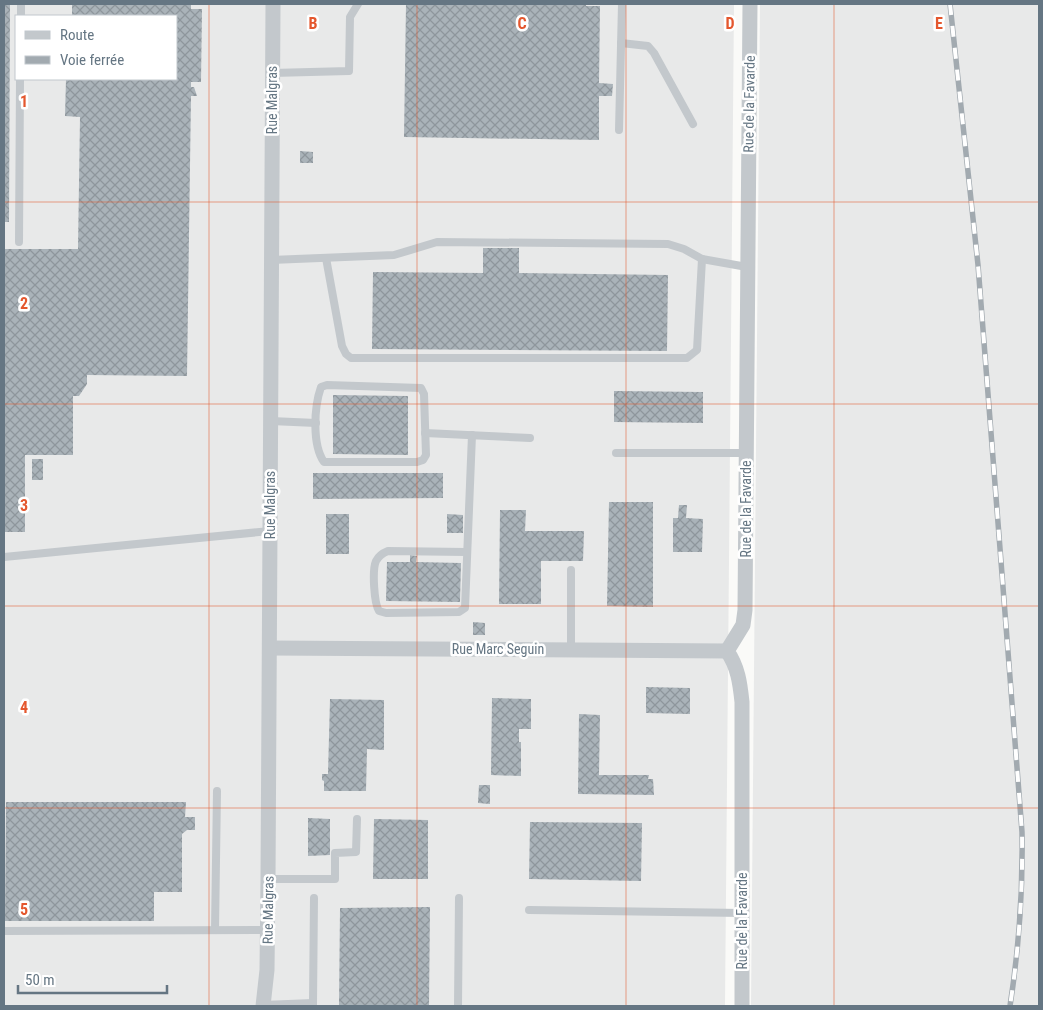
<svg xmlns="http://www.w3.org/2000/svg" width="1043" height="1010" font-family="'Roboto Condensed',sans-serif">
<style>
.built{fill:#e8e9e9;fill-rule:evenodd}
.building{fill:url(#building-cross-hatch)}
.lines{fill:none;stroke-linecap:round;stroke-linejoin:round}
.service{stroke:#c3c8cc;stroke-width:8}
.minor{stroke:#c3c8cc;stroke-width:15}
.rail-casing{stroke:#a2aab0;stroke-width:5.5}
.rail{stroke:#fff;stroke-width:4;stroke-dasharray:11;stroke-linecap:butt}
.grid{fill:none;stroke:#e4572e;stroke-width:1;stroke-opacity:0.55}
.labels{text-anchor:middle;stroke-width:5;stroke-linejoin:round;paint-order:stroke}
.street-label{font-size:14px;fill:#657683;stroke:#fff}
.grid-label{font-size:16px;text-anchor:middle;font-weight:bold;fill:#e4572e;stroke:#fff;stroke-width:5;stroke-linejoin:round;paint-order:stroke}
</style>
<defs>
<pattern id="building-cross-hatch" width="8" height="8" patternUnits="userSpaceOnUse" patternTransform="scale(1.25)"><rect width="8" height="8" fill="#aab3b9"/><path d="M0 0l8 8M0 8l8-8" fill="none" stroke="#8e969c"/></pattern>
</defs>
<rect width="100%" height="100%" fill="#fafaf8"/>
<g class="built">
<path d="M4,4H734L725,1006H4ZM16,16H176V79H16Z"/>
<polygon points="760,4 1039,4 1039,1006 751,1006"/>
</g>
<g class="building">
<polygon points="4,4 10,4 9,222 4,222"/>
<polygon points="72,4 191,4 191,9 202,9 201,82 191,82 191,87 194,87 197,96 191,96 187,376 87,375 87,384 79,396 73,396 73,455 25,455 25,532 4,532 4,249 78,249 80,117 65,116 66,79 176,79 176,16 72,16"/>
<polygon points="406,4 586,4 586,6 600,6 599,83 613,84 612,96 599,96 599,140 404,137"/>
<polygon points="300,151 313,152 313,163 300,163"/>
<polygon points="483,248 519,248 519,273 668,275 667,351 372,349 373,272 483,273"/>
<polygon points="614,391 703,392 703,423 614,422"/>
<polygon points="333,395 408,396 408,455 333,454"/>
<rect x="32" y="459" width="11" height="21"/>
<polygon points="313,473 443,473 443,498 313,499"/>
<polygon points="609,502 653,502 653,607 607,606"/>
<polygon points="679,505 687,505 686,518 703,519 702,552 673,552 673,518 678,518"/>
<polygon points="500,510 526,510 525,531 584,531 583,561 541,561 541,604 499,604"/>
<rect x="326" y="514" width="23" height="40"/>
<polygon points="447,514 463,515 463,533 447,533"/>
<polygon points="410,555 417,556 416,562 461,563 460,602 386,601 387,562 410,562"/>
<polygon points="473,622 485,623 485,635 473,635"/>
<polygon points="646,687 690,688 690,714 646,713"/>
<polygon points="492,698 531,699 531,729 519,729 519,742 521,742 521,776 491,775"/>
<polygon points="330,699 384,700 384,750 367,749 366,791 324,791 324,781 322,780 322,774 328,774"/>
<polygon points="579,714 600,715 599,775 649,775 648,779 653,779 654,795 578,794"/>
<polygon points="479,785 490,785 490,804 478,803"/>
<polygon points="6,802 186,802 185,817 195,817 195,830 187,830 182,834 182,892 154,892 154,921 5,921"/>
<polygon points="308,818 330,819 330,855 308,856"/>
<polygon points="374,819 428,820 428,879 373,879"/>
<polygon points="530,822 642,823 641,881 529,879"/>
<polygon points="430,907 429,1006 339,1006 340,908"/>
</g>
<g class="lines">
<g class="service">
<polyline points="21,16 21,4"/>
<polyline points="621,43 648,46 654,53 693,124"/>
<polyline points="272,73 349,71 350,17 358,4"/>
<polyline points="619,130 622,4"/>
<polyline points="19,242 20,79"/>
<polyline points="326,258 342,346 346,354 351,358 687,358 697,350 702,259"/>
<polyline points="271,260 394,255 437,242 668,244 684,249 702,259 747,267"/>
<path d="M327,385L421,388L424,394L426,455L423,460L417,462H324C312,445 314,407 321,387Z"/>
<polyline points="271,421 316,423"/>
<polyline points="425,433 530,438"/>
<polyline points="616,453 746,453"/>
<path d="M466,552L388,551C383,553 379,555 376,561C372,570 374,603 379,611L386,613L459,612L465,608L472,435"/>
<polyline points="4,557 270,531"/>
<polyline points="571,570 571,650"/>
<polyline points="268,879 335,879 335,853 356,852 357,819"/>
<polyline points="529,910 743,913"/>
<polyline points="215,930 217,791"/>
<polyline points="4,931 268,930"/>
<polyline points="313,1003 314,898"/>
<polyline points="263,1005 313,1003 313,1006"/>
<polyline points="458,1006 459,898"/>
</g>
<g class="minor">
<polyline points="270,648 727,651"/>
<polyline points="263,1006 267,970 268,879 273,4"/>
<path d="M742,1006V702C740,683 738,667 727,651L743,625L745,610L750,4"/>
</g>
<defs>
<path id="rail" d="M950,4L978,265L1022,832C1023,891 1019,948 1010,1006"/>
</defs>
<use href="#rail" class="rail-casing"/>
<use href="#rail" class="rail"/>
</g>
<path class="grid" d="M209,4V1006M417,4V1006M626,4V1006M834,4V1006M4,202H1039M4,404H1039M4,606H1039M4,808H1039"/>
<g class="labels">
<g class="street-label">
<text transform="translate(272 100) rotate(-90)" y="5">Rue Malgras</text>
<text transform="translate(749 104) rotate(-89)" y="5">Rue de la Favarde</text>
<text transform="translate(270 505) rotate(-90)" y="5">Rue Malgras</text>
<text transform="translate(746 509) rotate(-90)" y="5">Rue de la Favarde</text>
<text x="498" y="654">Rue Marc Seguin</text>
<text transform="translate(268 910) rotate(-89)" y="5">Rue Malgras</text>
<text transform="translate(742 921) rotate(-90)" y="5">Rue de la Favarde</text>
</g>
</g>
<g class="grid-label">
<text x="313" y="29">B</text>
<text x="522" y="29">C</text>
<text x="730" y="29">D</text>
<text x="939" y="29">E</text>
<text x="24" y="107">1</text>
<text x="24" y="309">2</text>
<text x="24" y="511">3</text>
<text x="24" y="713">4</text>
<text x="24" y="915">5</text>
</g>
<rect width="1043" height="1010" fill="none" stroke="#657683" stroke-width="10"/>
<rect x="15" y="15" width="162" height="65" fill="#ffffff" stroke="#c1c8cd"/>
<rect x="25" y="31" width="25" height="8" fill="#c3c8cc" stroke="#c1c8cd"/>
<text x="60" y="40" font-size="15" fill="#657683">Route</text>
<rect x="25" y="56" width="25" height="8" fill="#a2aab0" stroke="#c1c8cd"/>
<text x="60" y="65" font-size="15" fill="#657683">Voie ferrée</text>
<path d="M18 985v8h149v-8" fill="none" stroke="#657683" stroke-width="2.5"/>
<text x="25" y="985" font-size="15" fill="#657683" stroke="#ffffff" stroke-width="4" paint-order="stroke">50 m</text>
</svg>
